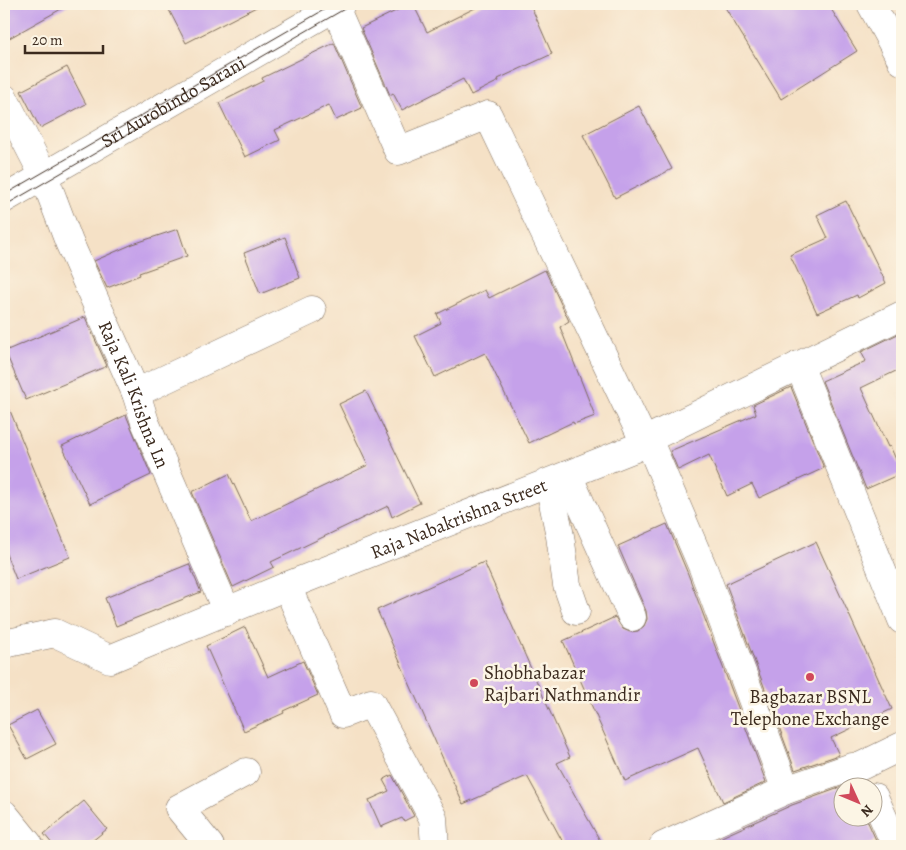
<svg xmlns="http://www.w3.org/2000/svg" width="906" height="850" font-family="Alegreya,serif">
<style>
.building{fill:#c5a1ea}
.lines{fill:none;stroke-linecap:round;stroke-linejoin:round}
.minor-casing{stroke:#7c6a59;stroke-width:29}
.major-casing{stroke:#7c6a59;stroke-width:29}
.minor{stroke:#fff;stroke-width:28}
.major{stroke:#fff;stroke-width:28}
.tram{stroke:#3b2a1e;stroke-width:1}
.poi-dot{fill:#d1495b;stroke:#fcf5e5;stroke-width:2}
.labels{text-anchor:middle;stroke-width:5;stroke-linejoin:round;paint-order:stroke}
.street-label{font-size:19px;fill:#3b2a1e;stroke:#fcf5e5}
.poi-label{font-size:19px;fill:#3b2a1e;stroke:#fcf5e5;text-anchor:start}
</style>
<rect width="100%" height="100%" fill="#fcf5e5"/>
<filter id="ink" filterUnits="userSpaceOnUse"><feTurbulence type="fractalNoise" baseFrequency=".02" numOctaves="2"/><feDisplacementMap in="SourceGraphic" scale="10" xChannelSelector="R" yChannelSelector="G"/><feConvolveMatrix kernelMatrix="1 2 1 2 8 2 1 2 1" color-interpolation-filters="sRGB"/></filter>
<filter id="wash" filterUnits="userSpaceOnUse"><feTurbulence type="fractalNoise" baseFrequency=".0096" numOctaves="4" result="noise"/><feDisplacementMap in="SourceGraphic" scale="20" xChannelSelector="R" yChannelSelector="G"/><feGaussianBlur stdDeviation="1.12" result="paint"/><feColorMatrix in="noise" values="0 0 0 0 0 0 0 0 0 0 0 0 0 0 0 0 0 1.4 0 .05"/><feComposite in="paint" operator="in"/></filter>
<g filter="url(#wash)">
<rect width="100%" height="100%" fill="#f5e1c6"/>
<g id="blocks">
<g class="building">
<polygon points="4,4 70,4 4,41"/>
<polygon points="166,4 262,4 186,43"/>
<polygon points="410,4 413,4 427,32 483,4 530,4 552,54 498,79 499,81 471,95 463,79 402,110 393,93 390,95 361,28"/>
<polygon points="723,4 828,4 857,51 781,99"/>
<polygon points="334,43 362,108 336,120 329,105 275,130 280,140 245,157 219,103 263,81 262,78"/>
<polygon points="67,67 86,104 40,128 21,91"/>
<polygon points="639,106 672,169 615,198 583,135"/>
<polygon points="846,201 886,283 858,298 857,295 817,313 790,255 828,238 817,215"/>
<polygon points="178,229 187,256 139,273 140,275 107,288 94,261 133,244"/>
<polygon points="285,237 300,278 260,294 244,253"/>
<polygon points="545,270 569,321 560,327 595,416 574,424 573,422 529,443 485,353 435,377 415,336 441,323 437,314 485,290 489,298"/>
<polygon points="85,317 107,366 26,400 5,351"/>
<polygon points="902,332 902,368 861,388 888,447 890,446 902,473 866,489 822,381 866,361 861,352"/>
<polygon points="791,387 824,468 759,498 752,484 727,496 709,455 678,470 670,451 756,414 753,405"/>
<polygon points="366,391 420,503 392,517 388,506 271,562 274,567 233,587 192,492 229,474 251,521 368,465 339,404"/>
<polygon points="4,396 70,557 16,579 4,549"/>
<polygon points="126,415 151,475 90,504 62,446"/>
<polygon points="667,524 688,574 766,782 723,802 698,748 625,781 563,641 615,617 623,629 630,632 638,631 644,626 647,619 646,611 618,546"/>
<polygon points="816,542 892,709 831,738 839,755 795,770 726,584"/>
<polygon points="484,562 570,757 557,763 603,846 565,846 527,776 463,804 377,610"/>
<polygon points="189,564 201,592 116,626 105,598"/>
<polygon points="245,627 268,677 303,661 318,695 283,711 284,713 244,731 206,646"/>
<polygon points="37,710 56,744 27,759 8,725"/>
<polygon points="392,775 414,816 404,821 402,818 381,827 369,800 389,791 383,780"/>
<polygon points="853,783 856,788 844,788 844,818 866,818 876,840 864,846 702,846 792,805"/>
<polygon points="84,801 107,829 86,846 54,846 44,834"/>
</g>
</g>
</g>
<g filter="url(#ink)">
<use href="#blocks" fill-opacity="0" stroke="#7c6a59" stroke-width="1"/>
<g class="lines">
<defs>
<g id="minor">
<polyline points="335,7 398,151 488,115 644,441"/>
<path id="s1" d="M4,98L44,176L69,242L136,393L145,422L227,612"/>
<polyline points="799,365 902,620"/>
<polyline points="136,393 312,310"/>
<polyline points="648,439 703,568 786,790"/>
<polyline points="568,475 632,617"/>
<polyline points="549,483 560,536 567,585 576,611"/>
<polyline points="287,586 343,714 371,703 433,818 435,846"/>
<path id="s2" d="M4,644L55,633L110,659L287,586L635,448L648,439L902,315"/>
<polyline points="874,797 896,846"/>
<polyline points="4,814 30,846"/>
<polyline points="210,846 179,808 246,772"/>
<polyline points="663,846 786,790 852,767 859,767 902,746"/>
</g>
<g id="major">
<polyline points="871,4 902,61"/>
<path id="s3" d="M4,199L341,4"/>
</g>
</defs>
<use href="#minor" class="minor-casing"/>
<use href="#major" class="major-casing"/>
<use href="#minor" class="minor"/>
<use href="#major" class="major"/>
<g class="tram">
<polyline points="4,195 334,4"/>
<polyline points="4,206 353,4"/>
</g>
</g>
</g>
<g class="poi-dot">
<circle cx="810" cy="677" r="5"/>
<circle cx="474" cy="683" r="5"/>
</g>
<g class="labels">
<g class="street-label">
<text dy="7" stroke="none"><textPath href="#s3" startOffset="195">Sri Aurobindo Sarani</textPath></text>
<text dy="7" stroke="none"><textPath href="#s1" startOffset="324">Raja Kali Krishna Ln</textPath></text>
<text dy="7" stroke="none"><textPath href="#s2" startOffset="489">Raja Nabakrishna Street</textPath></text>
</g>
<g class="poi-label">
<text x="484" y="679">Shobhabazar<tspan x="484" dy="22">Rajbari Nathmandir</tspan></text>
<text x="810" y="703" text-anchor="middle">Bagbazar BSNL<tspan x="810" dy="22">Telephone Exchange</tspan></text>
</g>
</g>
<rect width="906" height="850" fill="none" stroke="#fcf5e5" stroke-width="20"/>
<g transform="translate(858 802) rotate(134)"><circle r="24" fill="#fcf5e5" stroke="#afa495"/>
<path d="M0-4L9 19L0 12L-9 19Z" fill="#d1495b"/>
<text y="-8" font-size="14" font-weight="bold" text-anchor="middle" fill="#3b2a1e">N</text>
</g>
<path d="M25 45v8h78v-8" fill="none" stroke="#3b2a1e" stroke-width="2.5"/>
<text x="32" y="45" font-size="15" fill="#3b2a1e" stroke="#fcf5e5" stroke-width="4" paint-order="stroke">20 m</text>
</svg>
